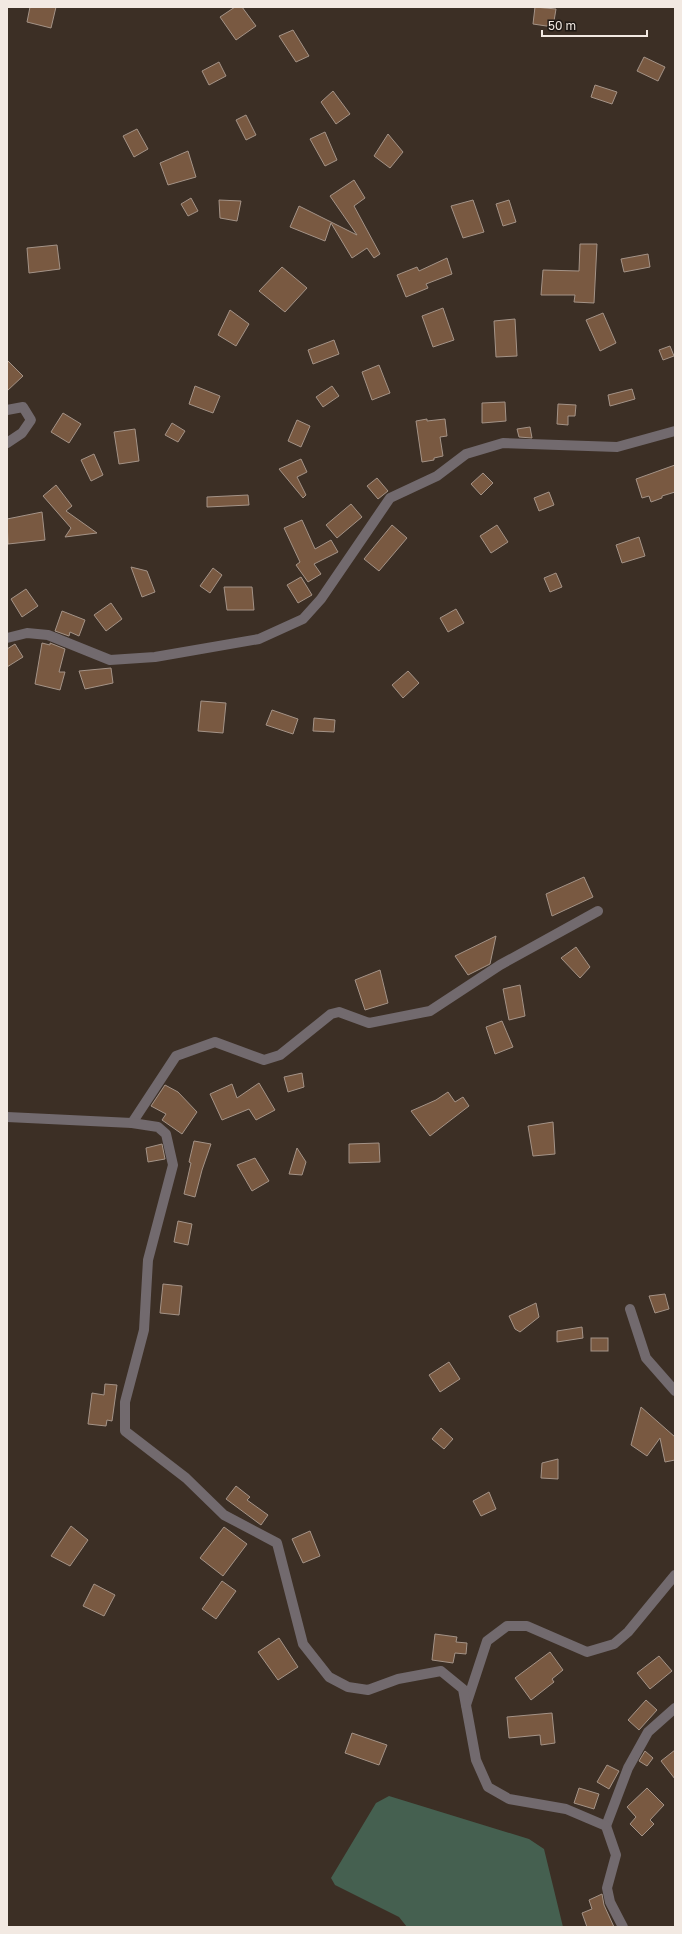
<svg xmlns="http://www.w3.org/2000/svg" width="682" height="1934" font-family="'Golos Text',sans-serif">
<style>
.green{fill:#456050}
.building{fill:#795941;stroke:#a49387}
.lines{fill:none;stroke-linecap:round;stroke-linejoin:round}
.minor{stroke:#726a6e;stroke-width:10}
.tertiary{stroke:#726a6e;stroke-width:10}
</style>
<rect width="100%" height="100%" fill="#3c2f25"/>
<polygon class="green" points="389,1796 529,1839 544,1849 563,1927 407,1927 399,1917 335,1885 331,1878 376,1803"/>
<g class="building">
<polygon points="30,7 56,7 51,28 27,22"/>
<polygon points="235,7 242,7 256,26 236,40 220,17"/>
<polygon points="535,7 556,9 553,27 533,24"/>
<polygon points="293,30 309,56 296,62 279,36"/>
<polygon points="644,57 665,67 658,81 637,71"/>
<polygon points="219,62 226,76 209,85 202,71"/>
<polygon points="595,85 617,92 612,104 591,97"/>
<polygon points="333,91 350,114 336,124 321,102"/>
<polygon points="246,115 256,135 246,140 236,120"/>
<polygon points="137,129 148,149 134,157 123,136"/>
<polygon points="325,132 337,160 325,166 310,139"/>
<polygon points="388,134 403,152 390,168 374,156"/>
<polygon points="188,151 196,177 168,185 160,163"/>
<polygon points="354,180 365,198 354,206 380,254 374,258 367,248 352,258 331,223 325,241 290,227 299,206 357,235 330,196"/>
<polygon points="191,198 198,211 188,216 181,204"/>
<polygon points="219,200 241,201 237,221 220,218"/>
<polygon points="473,200 484,232 463,238 451,206"/>
<polygon points="509,200 516,222 503,226 496,204"/>
<polygon points="580,244 597,244 594,303 574,302 575,295 541,295 543,270 579,271"/>
<polygon points="57,245 60,269 29,273 27,248"/>
<polygon points="648,254 650,267 624,272 621,259"/>
<polygon points="447,258 452,274 426,284 428,288 406,297 397,275 417,267 419,271"/>
<polygon points="282,267 307,288 285,312 259,291"/>
<polygon points="443,308 454,340 433,347 422,316"/>
<polygon points="230,310 249,324 236,346 218,335"/>
<polygon points="603,313 616,343 600,351 586,320"/>
<polygon points="515,319 517,356 496,357 494,321"/>
<polygon points="334,340 339,354 313,364 308,350"/>
<polygon points="670,346 674,356 663,360 659,350"/>
<polygon points="7,360 23,376 7,391"/>
<polygon points="379,365 390,393 372,400 362,372"/>
<polygon points="195,386 220,396 213,413 189,404"/>
<polygon points="332,386 339,396 323,407 316,397"/>
<polygon points="632,389 635,399 610,406 608,395"/>
<polygon points="505,402 506,421 482,423 482,403"/>
<polygon points="558,404 576,405 575,416 568,416 568,425 557,424"/>
<polygon points="63,413 81,424 69,443 51,432"/>
<polygon points="427,419 427,421 445,419 447,436 440,437 443,456 434,458 434,460 422,462 416,421"/>
<polygon points="297,420 310,426 301,447 288,441"/>
<polygon points="172,423 185,431 178,442 165,435"/>
<polygon points="530,427 532,438 519,437 517,429"/>
<polygon points="135,429 139,461 119,464 114,432"/>
<polygon points="94,454 103,475 91,481 81,460"/>
<polygon points="301,459 307,472 297,477 306,495 303,498 279,469"/>
<polygon points="675,465 675,492 662,496 662,498 651,502 649,496 642,498 636,479"/>
<polygon points="483,473 493,483 481,495 471,484"/>
<polygon points="377,478 388,491 378,499 367,486"/>
<polygon points="56,485 72,506 66,511 97,533 65,537 71,528 43,496"/>
<polygon points="549,492 554,505 539,511 534,498"/>
<polygon points="248,495 249,505 207,507 207,497"/>
<polygon points="351,504 362,517 337,538 326,525"/>
<polygon points="42,512 45,540 8,544 7,519"/>
<polygon points="302,520 315,549 331,540 338,552 314,564 321,574 308,582 296,565 300,562 284,528"/>
<polygon points="392,525 407,538 379,571 364,559"/>
<polygon points="497,525 508,542 491,553 480,536"/>
<polygon points="639,537 645,556 622,563 616,545"/>
<polygon points="131,567 147,571 155,592 142,597"/>
<polygon points="213,568 222,575 210,593 200,586"/>
<polygon points="556,573 562,587 550,592 544,578"/>
<polygon points="301,577 312,595 298,603 287,585"/>
<polygon points="224,587 252,587 254,610 227,610"/>
<polygon points="26,589 38,606 22,617 11,599"/>
<polygon points="111,603 122,619 106,631 94,615"/>
<polygon points="456,609 464,623 448,632 440,618"/>
<polygon points="62,611 85,620 79,636 70,632 69,636 55,631"/>
<polygon points="42,643 50,645 50,643 65,649 59,672 65,672 60,690 35,684"/>
<polygon points="15,644 23,657 7,667 7,649"/>
<polygon points="111,668 113,683 85,689 79,671"/>
<polygon points="408,671 419,683 403,698 392,685"/>
<polygon points="201,701 226,703 223,733 198,731"/>
<polygon points="272,710 298,719 293,734 266,725"/>
<polygon points="314,718 335,720 334,732 313,731"/>
<polygon points="584,877 593,897 552,916 546,894"/>
<polygon points="496,936 490,964 468,975 455,956"/>
<polygon points="576,947 590,967 580,978 561,958"/>
<polygon points="380,970 388,1003 365,1010 355,980"/>
<polygon points="520,985 525,1016 509,1020 503,989"/>
<polygon points="502,1021 513,1047 495,1054 486,1027"/>
<polygon points="302,1073 304,1087 288,1092 284,1077"/>
<polygon points="259,1083 275,1110 256,1120 249,1109 222,1120 210,1094 232,1084 237,1098"/>
<polygon points="165,1085 178,1092 197,1112 182,1134 162,1120 166,1114 151,1106"/>
<polygon points="448,1092 455,1102 463,1097 469,1106 430,1136 411,1111 436,1100"/>
<polygon points="553,1122 555,1154 533,1156 528,1126"/>
<polygon points="194,1141 211,1144 202,1170 195,1197 184,1194 191,1163 189,1162"/>
<polygon points="379,1143 380,1162 349,1163 349,1144"/>
<polygon points="162,1144 165,1159 148,1162 146,1148"/>
<polygon points="297,1148 306,1162 302,1175 289,1174"/>
<polygon points="255,1158 269,1181 252,1191 237,1165"/>
<polygon points="178,1221 192,1224 188,1245 174,1242"/>
<polygon points="163,1284 182,1286 179,1315 160,1313"/>
<polygon points="665,1294 669,1309 655,1313 649,1296"/>
<polygon points="536,1303 539,1317 520,1332 515,1329 509,1316"/>
<polygon points="582,1327 583,1338 557,1342 557,1331"/>
<rect x="591" y="1338" width="17" height="13"/>
<polygon points="449,1362 460,1379 440,1392 429,1375"/>
<polygon points="105,1384 117,1385 112,1421 107,1420 106,1426 88,1424 92,1393 104,1395"/>
<polygon points="641,1407 675,1437 675,1460 665,1462 660,1438 647,1456 631,1445"/>
<polygon points="441,1428 453,1439 444,1449 432,1439"/>
<polygon points="558,1459 558,1479 541,1478 542,1463"/>
<polygon points="236,1486 250,1497 247,1500 268,1515 261,1525 226,1499"/>
<polygon points="489,1492 496,1509 481,1516 473,1501"/>
<polygon points="71,1526 88,1540 70,1566 51,1556"/>
<polygon points="224,1527 247,1544 223,1576 200,1558"/>
<polygon points="310,1531 320,1556 303,1563 292,1539"/>
<polygon points="222,1581 236,1591 216,1619 202,1609"/>
<polygon points="94,1584 115,1595 104,1616 83,1606"/>
<polygon points="435,1634 457,1637 456,1642 467,1643 466,1654 455,1653 453,1663 432,1660"/>
<polygon points="279,1638 298,1667 278,1680 258,1652"/>
<polygon points="550,1652 563,1670 552,1679 554,1682 531,1700 515,1678"/>
<polygon points="659,1656 672,1671 650,1689 637,1673"/>
<polygon points="646,1700 657,1710 639,1730 628,1720"/>
<polygon points="552,1713 555,1743 541,1745 540,1735 509,1738 507,1717"/>
<polygon points="352,1733 387,1745 379,1765 345,1753"/>
<polygon points="675,1750 675,1779 661,1761"/>
<polygon points="645,1751 653,1758 647,1766 639,1761"/>
<polygon points="607,1765 619,1771 609,1789 597,1782"/>
<polygon points="579,1788 599,1794 594,1809 574,1803"/>
<polygon points="647,1788 664,1805 650,1820 654,1824 642,1836 630,1824 636,1817 627,1807"/>
<polygon points="602,1894 604,1905 614,1927 587,1927 582,1913 592,1909 589,1900"/>
</g>
<g class="lines">
<g class="minor">
<polyline points="7,638 27,633 48,635 110,660 155,657 259,639 303,619 321,599 390,498 437,476 466,454 503,443 617,447 675,431"/>
<polyline points="132,1123 176,1056 215,1042 264,1060 280,1055 331,1014 339,1012 369,1023 430,1011 500,965 598,911"/>
<polyline points="630,1309 646,1358 675,1391"/>
<polyline points="466,1705 487,1641 507,1626 527,1626 587,1652 614,1644 628,1632 675,1575"/>
<polyline points="606,1826 628,1768 648,1732 675,1708"/>
</g>
<g class="tertiary">
<polyline points="7,410 23,407 31,420 22,433 7,443"/>
<polyline points="7,1117 132,1123 158,1127 166,1134 173,1165 148,1260 144,1330 125,1402 125,1431 186,1478 224,1515 277,1543 303,1644 329,1677 348,1687 368,1690 398,1679 441,1671 463,1689 476,1760 488,1787 509,1799 566,1809 606,1826 616,1855 607,1888 610,1902 623,1927"/>
</g>
</g>
<rect width="682" height="1934" fill="none" stroke="#f2e9e2" stroke-width="16"/>
<path d="M542 30v6h105v-6" fill="none" stroke="#f2e9e2" stroke-width="2"/>
<text x="548" y="30" font-size="12" fill="#f2e9e2" stroke="#1e1814" stroke-width="3" paint-order="stroke">50 m</text>
</svg>
